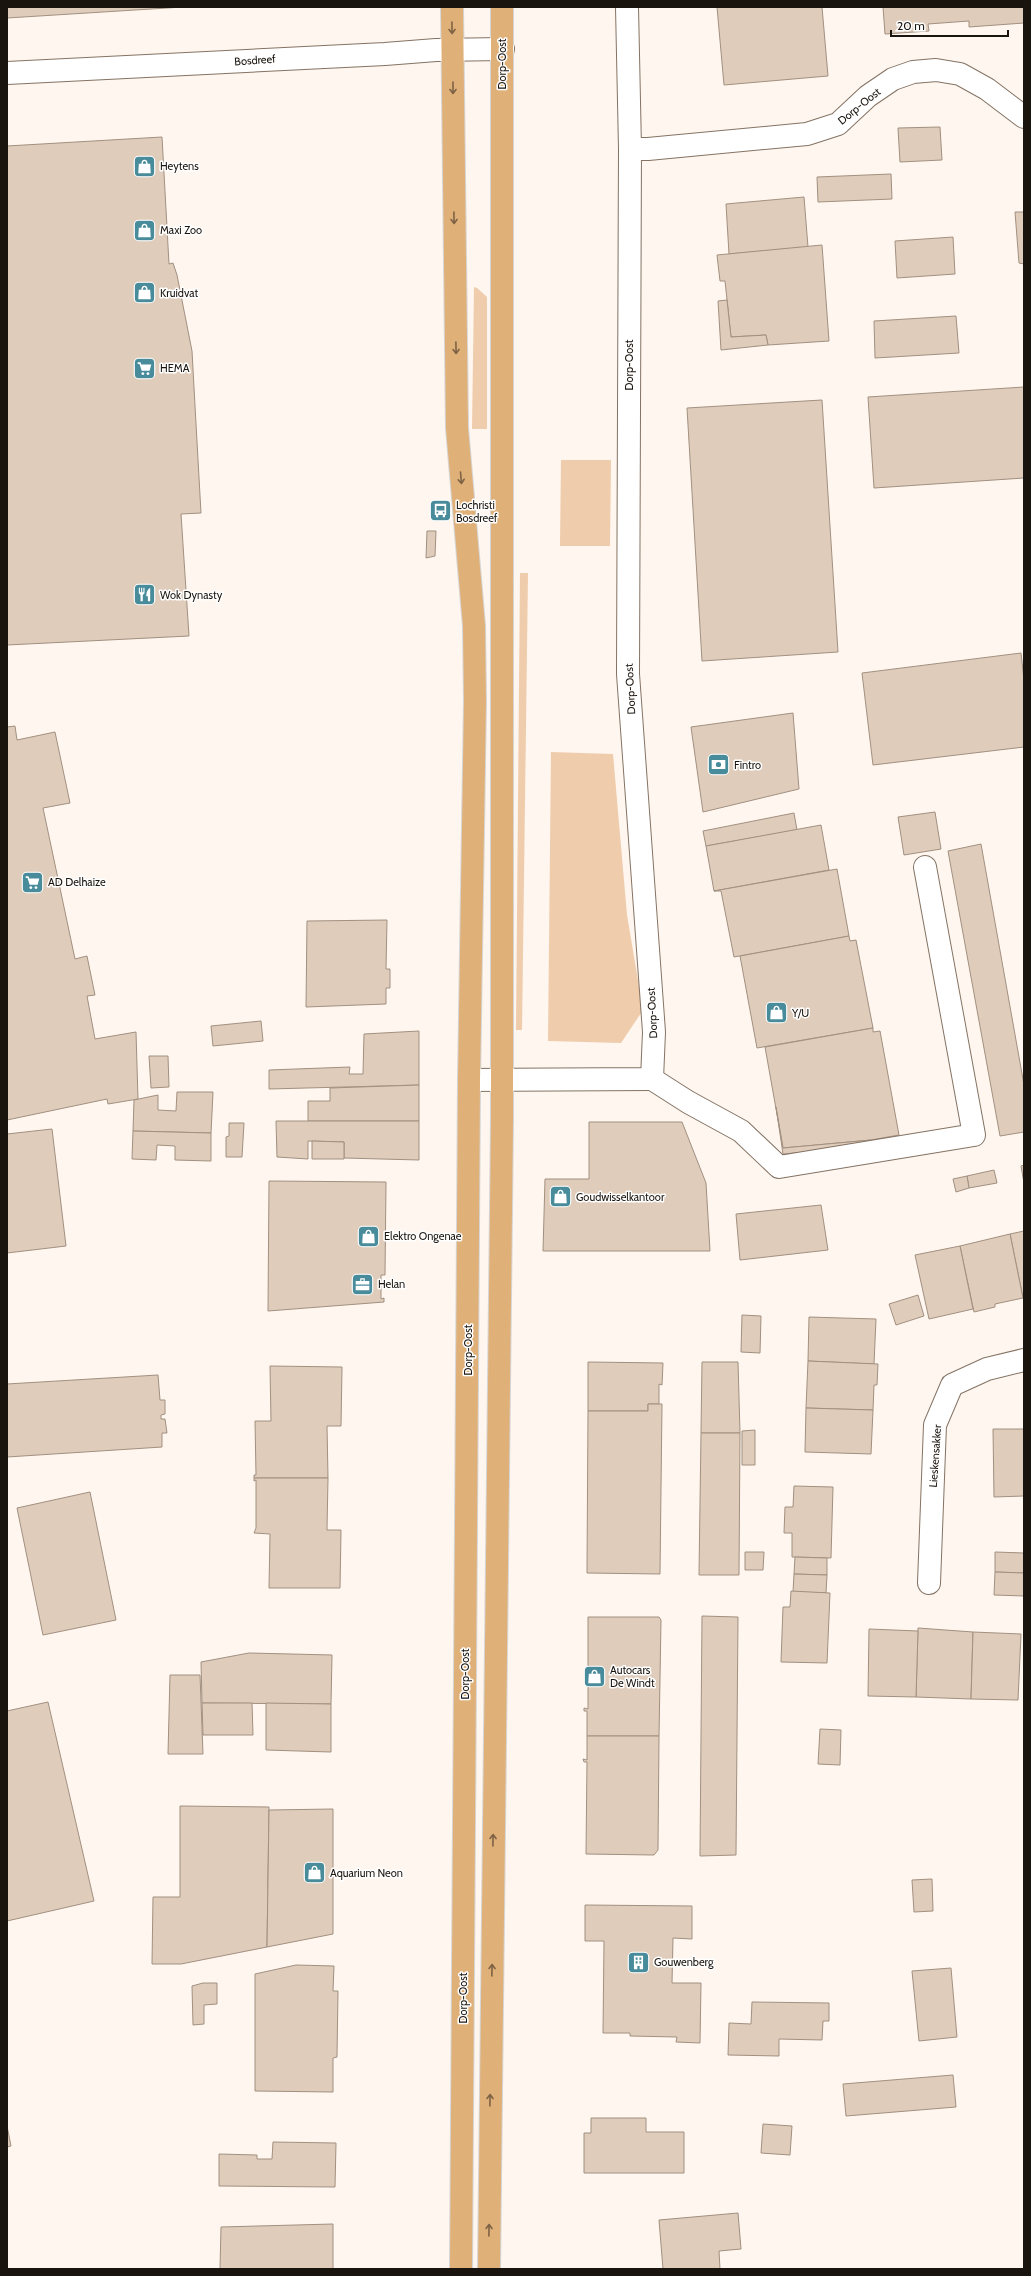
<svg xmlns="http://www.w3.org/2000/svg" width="1031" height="2276" font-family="Cabin,sans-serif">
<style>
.green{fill:#efccac}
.building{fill:#dfccbb;stroke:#a29080}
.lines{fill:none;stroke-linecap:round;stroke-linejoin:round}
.minor-casing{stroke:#847364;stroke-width:24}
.major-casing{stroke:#d6d5d4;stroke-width:24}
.minor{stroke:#fff;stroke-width:22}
.major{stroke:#e0b079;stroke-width:22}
.oneway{stroke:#7d6244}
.labels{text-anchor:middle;stroke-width:3;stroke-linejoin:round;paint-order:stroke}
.street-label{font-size:11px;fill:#1a140e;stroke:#fff}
.poi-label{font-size:11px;fill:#1a140e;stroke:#fff;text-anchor:start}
</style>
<rect width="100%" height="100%" fill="#fef6ef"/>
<g class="green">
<polygon points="474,287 477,288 487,297 487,429 472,429"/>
<polygon points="561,460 611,460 610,546 560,546"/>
<polygon points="520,573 528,573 522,1030 516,1030"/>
<polygon points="551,752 613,754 627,915 643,1010 621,1043 548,1041"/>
</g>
<g class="building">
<polygon points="7,7 183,7 7,18"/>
<polygon points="717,7 822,7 828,76 724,85"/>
<polygon points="883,7 1024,7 1024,23 969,27 969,21 928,24 929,31 885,34"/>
<polygon points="940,127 942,160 900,162 898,128"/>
<polygon points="162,137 169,264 173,263 177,275 192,351 195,406 201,513 181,514 189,636 7,645 7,146"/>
<polygon points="891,174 892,199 818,202 817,177"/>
<polygon points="804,197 808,247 729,254 726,204"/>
<polygon points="1015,212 1024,212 1024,264 1019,263"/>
<polygon points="953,237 955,274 897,278 895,241"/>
<polygon points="822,245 829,341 768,345 766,335 731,337 725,281 720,281 717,255"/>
<polygon points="727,300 731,337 766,335 768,345 721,350 718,301"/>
<polygon points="956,316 959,353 875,358 874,321"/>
<polygon points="1024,387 1024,478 874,488 868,397"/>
<polygon points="822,400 838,652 702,661 687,408"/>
<polygon points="427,531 436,531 435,556 426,558"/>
<polygon points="1021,653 1024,680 1024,747 873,765 862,673"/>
<polygon points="793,713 799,789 703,812 691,727"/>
<polygon points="15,726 17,740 55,732 70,803 43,808 75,959 87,956 95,995 87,996 95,1039 136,1032 138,1099 108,1104 107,1099 7,1120 7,727"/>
<polygon points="935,812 941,849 904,855 898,817"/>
<polygon points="794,813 797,830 706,846 703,831"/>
<polygon points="821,825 829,870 714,891 706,846"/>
<polygon points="981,844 1024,1085 1024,1132 1000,1136 948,851"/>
<polygon points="837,869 849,936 734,957 721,891 714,891"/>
<polygon points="387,920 386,969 390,969 390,988 386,988 386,1004 306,1007 307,921"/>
<polygon points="849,936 850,941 856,940 873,1028 757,1048 740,956"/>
<polygon points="261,1021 263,1041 213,1046 211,1026"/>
<polygon points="873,1028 873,1032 880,1031 899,1135 871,1140 783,1148 765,1047"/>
<polygon points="419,1031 419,1085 269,1089 269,1070 350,1067 349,1074 363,1074 364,1034"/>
<polygon points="149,1056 168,1056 169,1087 151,1088"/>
<polygon points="419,1085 419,1121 308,1121 308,1101 330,1101 330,1088"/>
<polygon points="177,1092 213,1092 211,1133 133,1131 134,1100 158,1095 158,1110 176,1111"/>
<polygon points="776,1107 783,1148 871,1140 871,1146 783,1154"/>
<polygon points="276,1121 419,1121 419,1160 344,1158 344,1142 308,1141 308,1159 277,1157"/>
<polygon points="589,1122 682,1122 706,1183 710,1251 543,1251 545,1179 589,1179"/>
<polygon points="229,1123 244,1123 242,1157 226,1157 226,1137 229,1136"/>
<polygon points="52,1129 66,1246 7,1253 7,1134"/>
<polygon points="133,1131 211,1133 211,1161 175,1160 175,1146 157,1145 156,1160 132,1159"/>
<polygon points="312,1141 344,1142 344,1159 312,1159"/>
<polygon points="1024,1165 1024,1183 1021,1166"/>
<polygon points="994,1170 997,1183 969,1188 967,1176"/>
<polygon points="967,1176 969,1188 956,1192 953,1179"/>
<polygon points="269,1181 386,1182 385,1275 381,1275 381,1299 384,1298 384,1302 268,1311"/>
<polygon points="821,1205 828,1250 740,1260 736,1214"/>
<polygon points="1024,1231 1024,1298 1023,1298 1010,1234"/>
<polygon points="1010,1234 1023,1298 995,1304 995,1307 974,1312 960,1246"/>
<polygon points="960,1246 973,1309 929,1319 915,1255"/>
<polygon points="918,1295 924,1316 896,1325 889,1304"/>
<polygon points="742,1315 761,1316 760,1353 741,1352"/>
<polygon points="809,1317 876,1319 874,1364 808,1361"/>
<polygon points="808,1361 878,1364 877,1385 874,1385 873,1410 806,1408"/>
<polygon points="588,1362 663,1363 662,1385 659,1384 659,1404 648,1404 648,1411 588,1411"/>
<polygon points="702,1362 738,1362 740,1433 701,1433"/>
<polygon points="270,1366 342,1367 341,1426 327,1426 328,1478 254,1478 254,1475 256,1475 255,1421 271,1421"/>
<polygon points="158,1375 160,1400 165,1400 165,1414 161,1415 161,1419 165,1419 167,1433 162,1433 162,1447 7,1457 7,1384"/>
<polygon points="648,1404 662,1404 660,1574 587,1573 588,1411 648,1411"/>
<polygon points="806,1408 873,1410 871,1454 805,1452"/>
<polygon points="993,1429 1024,1429 1024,1496 994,1497"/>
<polygon points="755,1430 755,1465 742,1465 742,1431"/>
<polygon points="701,1433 740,1433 739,1575 699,1575"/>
<polygon points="254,1478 328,1478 327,1530 341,1530 340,1588 269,1588 270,1534 254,1533 256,1528 256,1480 254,1481"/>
<polygon points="794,1486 833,1487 831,1558 792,1557 792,1533 784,1533 785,1507 793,1507"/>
<polygon points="90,1492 116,1620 43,1635 17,1508"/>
<polygon points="745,1552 764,1552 763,1570 745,1570"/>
<polygon points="995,1552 1024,1553 1024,1573 995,1572"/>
<polygon points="795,1557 827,1558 827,1575 794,1574"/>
<polygon points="995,1572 1024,1573 1024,1596 994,1595"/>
<polygon points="794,1574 827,1575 826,1593 793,1592"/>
<polygon points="791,1591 830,1593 827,1663 781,1662 783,1607 790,1607"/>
<polygon points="702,1616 738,1617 736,1855 700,1856"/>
<polygon points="588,1617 659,1617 661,1620 659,1736 587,1736 587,1711 584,1711 584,1708 588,1709"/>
<polygon points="918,1628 973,1632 971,1699 916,1697"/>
<polygon points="869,1629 918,1631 916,1697 868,1696"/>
<polygon points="973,1632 1021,1634 1018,1700 971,1699"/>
<polygon points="249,1653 332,1655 331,1704 202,1703 201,1662"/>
<polygon points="170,1675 200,1675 203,1754 168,1754"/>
<polygon points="48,1702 94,1901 7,1921 7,1711"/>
<polygon points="202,1703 252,1703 253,1735 203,1735"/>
<polygon points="266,1703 331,1704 331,1752 266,1750"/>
<polygon points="820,1729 841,1730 840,1765 818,1764"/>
<polygon points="587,1736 659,1736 658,1850 654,1855 586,1854 587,1762 584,1762 583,1759 587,1760"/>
<polygon points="180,1806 269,1807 267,1947 181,1964 152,1964 153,1897 180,1897"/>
<polygon points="333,1809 333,1934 267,1947 269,1810"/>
<polygon points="932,1879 933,1911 914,1912 912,1880"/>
<polygon points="585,1905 692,1906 692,1939 673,1938 672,1983 701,1983 700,2043 676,2042 677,2037 630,2036 630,2033 603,2033 604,1941 585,1941"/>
<polygon points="296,1965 334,1966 333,1991 338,1991 337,2057 333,2058 333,2092 255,2091 255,1974"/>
<polygon points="951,1968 957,2037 919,2041 912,1971"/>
<polygon points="203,1983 217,1983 217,2004 204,2005 204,2024 193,2025 192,1986"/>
<polygon points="752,2002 829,2003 829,2021 823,2021 822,2040 779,2039 779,2056 728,2055 729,2023 751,2024"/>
<polygon points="953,2075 956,2107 846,2116 843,2084"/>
<polygon points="591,2118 646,2118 646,2132 684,2132 684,2173 584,2173 584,2133 591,2133"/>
<polygon points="763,2124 792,2126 790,2155 761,2153"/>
<polygon points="7,2126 11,2146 7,2147"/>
<polygon points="273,2142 336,2143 335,2187 219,2186 219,2154 257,2155 257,2159 272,2159"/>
<polygon points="738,2213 741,2249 719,2251 720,2269 663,2269 659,2220"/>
<polygon points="333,2224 333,2269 220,2269 221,2227"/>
</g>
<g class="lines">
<defs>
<g id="minor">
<polyline points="7,73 385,54 436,50 503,49"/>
<polyline points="630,149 648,149 807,134 838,124 868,96 893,79 913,72 936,70 960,74 987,89 1024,117"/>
<polyline points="652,1079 688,1102 741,1131 779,1167 974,1135 925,867"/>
<polyline points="469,1080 652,1079 654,1032 628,674 630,149 627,7"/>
<polyline points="929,1583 935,1425 952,1385 987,1369 1024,1360"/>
</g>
<g id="major">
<polyline points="452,7 457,428 474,626 475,701 469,1080 461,2269"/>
<polyline points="489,2269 502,1120 502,7"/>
</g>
</defs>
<use href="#minor" class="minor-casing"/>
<use href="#major" class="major-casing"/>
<use href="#minor" class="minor"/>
<use href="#major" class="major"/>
</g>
<defs><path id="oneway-shaft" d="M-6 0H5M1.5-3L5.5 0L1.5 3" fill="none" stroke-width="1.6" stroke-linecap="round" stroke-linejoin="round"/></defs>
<g class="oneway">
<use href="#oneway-shaft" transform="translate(452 28) rotate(89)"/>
<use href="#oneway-shaft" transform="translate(453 88) rotate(90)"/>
<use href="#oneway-shaft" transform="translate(454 218) rotate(89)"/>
<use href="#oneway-shaft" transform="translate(456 348) rotate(89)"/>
<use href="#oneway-shaft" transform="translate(461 478) rotate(85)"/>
<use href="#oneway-shaft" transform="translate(493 1840) rotate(-89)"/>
<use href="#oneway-shaft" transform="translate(492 1970) rotate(-89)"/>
<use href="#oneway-shaft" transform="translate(490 2100) rotate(-89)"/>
<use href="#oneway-shaft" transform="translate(489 2230) rotate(-89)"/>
</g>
<defs>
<symbol id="shop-square" viewBox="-11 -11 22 22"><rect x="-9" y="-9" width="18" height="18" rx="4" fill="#488b9a" stroke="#fff"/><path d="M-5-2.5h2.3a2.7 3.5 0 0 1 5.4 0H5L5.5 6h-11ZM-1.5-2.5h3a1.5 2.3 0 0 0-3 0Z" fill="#fff"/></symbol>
<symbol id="supermarket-square" viewBox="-11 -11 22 22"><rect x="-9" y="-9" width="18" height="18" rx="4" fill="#488b9a" stroke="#fff"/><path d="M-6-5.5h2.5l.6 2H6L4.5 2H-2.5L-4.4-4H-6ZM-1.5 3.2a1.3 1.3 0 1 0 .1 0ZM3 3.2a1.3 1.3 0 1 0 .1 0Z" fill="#fff"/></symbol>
<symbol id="bus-square" viewBox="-11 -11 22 22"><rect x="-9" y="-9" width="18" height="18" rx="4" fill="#488b9a" stroke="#fff"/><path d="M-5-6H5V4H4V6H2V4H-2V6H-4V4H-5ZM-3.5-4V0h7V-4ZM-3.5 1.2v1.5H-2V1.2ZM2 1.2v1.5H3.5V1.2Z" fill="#fff"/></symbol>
<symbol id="restaurant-square" viewBox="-11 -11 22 22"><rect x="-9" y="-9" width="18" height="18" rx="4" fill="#488b9a" stroke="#fff"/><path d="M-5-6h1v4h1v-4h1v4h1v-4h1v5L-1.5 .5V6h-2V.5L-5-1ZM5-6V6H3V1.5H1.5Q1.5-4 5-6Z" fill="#fff"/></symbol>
<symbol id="bank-square" viewBox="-11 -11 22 22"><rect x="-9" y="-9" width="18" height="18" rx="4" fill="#488b9a" stroke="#fff"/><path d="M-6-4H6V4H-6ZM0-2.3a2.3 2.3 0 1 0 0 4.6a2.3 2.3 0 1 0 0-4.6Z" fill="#fff"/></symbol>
<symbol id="office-square" viewBox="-11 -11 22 22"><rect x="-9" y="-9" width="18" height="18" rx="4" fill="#488b9a" stroke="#fff"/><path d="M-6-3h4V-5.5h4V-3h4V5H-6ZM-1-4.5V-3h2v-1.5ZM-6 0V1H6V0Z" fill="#fff"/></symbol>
<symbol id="building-square" viewBox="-11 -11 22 22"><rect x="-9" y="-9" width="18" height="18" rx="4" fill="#488b9a" stroke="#fff"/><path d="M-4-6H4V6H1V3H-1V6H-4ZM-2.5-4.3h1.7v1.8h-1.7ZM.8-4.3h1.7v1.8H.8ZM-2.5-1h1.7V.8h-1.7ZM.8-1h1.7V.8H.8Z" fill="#fff"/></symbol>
</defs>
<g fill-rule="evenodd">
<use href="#shop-square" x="132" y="154" width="25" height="25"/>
<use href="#shop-square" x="132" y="218" width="25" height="25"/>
<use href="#shop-square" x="132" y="280" width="25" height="25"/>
<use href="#supermarket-square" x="132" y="356" width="25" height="25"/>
<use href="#bus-square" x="428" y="498" width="25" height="25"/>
<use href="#restaurant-square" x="132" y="582" width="25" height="25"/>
<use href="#bank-square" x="706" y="752" width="25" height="25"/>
<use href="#supermarket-square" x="20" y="870" width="25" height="25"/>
<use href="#shop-square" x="764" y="1000" width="25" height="25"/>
<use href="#shop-square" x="548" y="1184" width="25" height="25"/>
<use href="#shop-square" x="356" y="1224" width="25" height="25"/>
<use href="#office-square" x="350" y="1272" width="25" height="25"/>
<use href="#shop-square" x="582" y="1664" width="25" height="25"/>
<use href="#shop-square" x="302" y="1860" width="25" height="25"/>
<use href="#building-square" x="626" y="1950" width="25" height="25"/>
</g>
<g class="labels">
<g class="street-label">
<text transform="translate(255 60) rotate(-4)" y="4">Bosdreef</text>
<text transform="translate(502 64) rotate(-90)" y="4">Dorp-Oost</text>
<text transform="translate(859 106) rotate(-39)" y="4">Dorp-Oost</text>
<text transform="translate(629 365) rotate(-90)" y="4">Dorp-Oost</text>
<text transform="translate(630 689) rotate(-93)" y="4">Dorp-Oost</text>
<text transform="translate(652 1013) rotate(-93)" y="4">Dorp-Oost</text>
<text transform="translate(468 1350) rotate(-90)" y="4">Dorp-Oost</text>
<text transform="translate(935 1456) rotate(-86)" y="4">Lieskensakker</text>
<text transform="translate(465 1674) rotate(-90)" y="4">Dorp-Oost</text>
<text transform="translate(463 1998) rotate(-90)" y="4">Dorp-Oost</text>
</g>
<g class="poi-label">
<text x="160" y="170">Heytens</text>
<text x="160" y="234">Maxi Zoo</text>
<text x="160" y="297">Kruidvat</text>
<text x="160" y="372">HEMA</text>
<text x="456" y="509">Lochristi<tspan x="456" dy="13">Bosdreef</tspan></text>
<text x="160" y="599">Wok Dynasty</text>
<text x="734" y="769">Fintro</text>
<text x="48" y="886">AD Delhaize</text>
<text x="792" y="1017">Y/U</text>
<text x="576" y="1201">Goudwisselkantoor</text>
<text x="384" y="1240">Elektro Ongenae</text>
<text x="378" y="1288">Helan</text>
<text x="610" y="1674">Autocars<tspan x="610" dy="13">De Windt</tspan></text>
<text x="330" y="1877">Aquarium Neon</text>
<text x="654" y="1966">Gouwenberg</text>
</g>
</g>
<rect width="1031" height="2276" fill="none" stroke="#1a140e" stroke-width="16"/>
<path d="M891 30v6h117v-6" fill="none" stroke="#1a140e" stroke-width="2"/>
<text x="897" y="30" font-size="12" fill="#1a140e" stroke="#ffffff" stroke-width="3" paint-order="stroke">20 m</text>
</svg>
